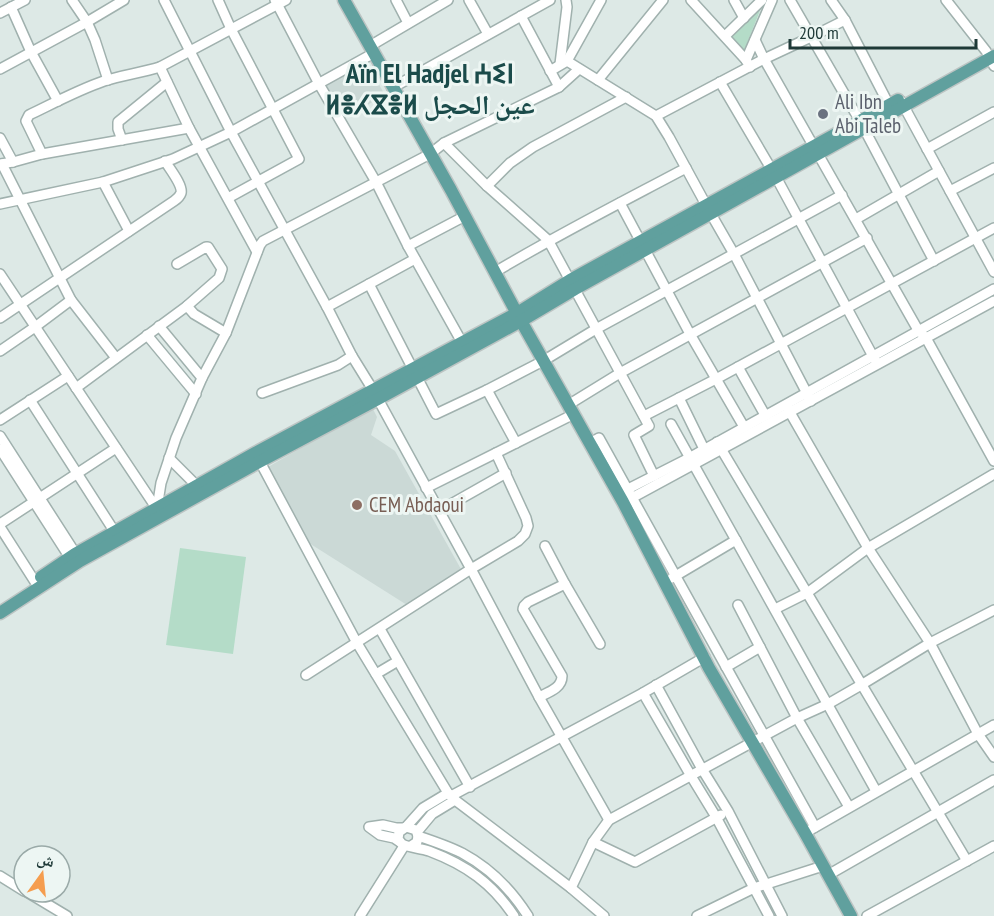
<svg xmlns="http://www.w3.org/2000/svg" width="994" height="916" font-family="'PT Sans Narrow','Noto Naskh Arabic','Noto Sans Tifinagh',sans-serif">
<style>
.built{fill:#cbd9d6}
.green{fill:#b4dcc8}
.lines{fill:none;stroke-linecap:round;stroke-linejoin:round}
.minor-casing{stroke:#a0b1ae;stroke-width:12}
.major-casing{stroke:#bcc4c3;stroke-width:15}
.minor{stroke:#fff;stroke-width:9}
.major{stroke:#60a09e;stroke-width:12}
.worship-dot{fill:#6b7280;stroke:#edf6f3;stroke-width:2}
.education-dot{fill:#8d6e63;stroke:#edf6f3;stroke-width:2}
.labels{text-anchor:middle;stroke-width:6;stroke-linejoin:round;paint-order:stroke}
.worship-label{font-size:21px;fill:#5b616d;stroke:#edf6f3;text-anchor:start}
.education-label{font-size:21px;fill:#785e54;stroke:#edf6f3;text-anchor:start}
.district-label{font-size:27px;font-weight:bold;fill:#1a4b4a;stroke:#edf6f3}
</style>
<rect width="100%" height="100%" fill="#dde9e6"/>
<g class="built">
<polygon points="366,62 385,95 344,118 325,85"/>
<polygon points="372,407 377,417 371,435 395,451 462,571 407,605 309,543 268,467"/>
</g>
<g class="green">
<polygon points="763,3 744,51 730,34"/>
<polygon points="180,548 246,557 233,654 166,645"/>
</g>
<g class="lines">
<defs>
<g id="minor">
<polyline points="72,0 87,22 95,40 108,80"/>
<polyline points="164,0 231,132 327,307 352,356 373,390 471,569 539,697 609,820"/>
<polyline points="218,0 231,29 299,159 228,198"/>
<polyline points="275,0 319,84 376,182 408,246 464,346"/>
<polyline points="396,0 408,23"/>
<polyline points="469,0 488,34"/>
<polyline points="691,0 746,60 750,67"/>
<polyline points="734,0 744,18"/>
<polyline points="790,0 860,121 934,261"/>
<polyline points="831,0 845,20 889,105"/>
<polyline points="946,0 986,51 994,66"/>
<polyline points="11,7 31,52 58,101"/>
<polyline points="0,13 25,0"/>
<polyline points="521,16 559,87"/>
<polyline points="725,36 762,0"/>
<polyline points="755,40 764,59 918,330 926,338 994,461"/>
<polyline points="370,46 448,0"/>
<polyline points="746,60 772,0"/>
<polyline points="567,61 601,0"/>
<polyline points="560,64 567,7 566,0"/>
<polyline points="160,67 189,128 257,252"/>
<polyline points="0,69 87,22 124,0"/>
<polyline points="550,71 567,61 656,116 669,137 711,214 734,254 811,401"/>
<polyline points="598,80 663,0"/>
<polyline points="720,82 776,177 875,360"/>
<polyline points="392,88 550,0"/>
<polyline points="901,101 994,272"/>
<polyline points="656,116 764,59 811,37 845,20"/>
<polyline points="0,138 13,162"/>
<polyline points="122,140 118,129 118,122 167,82"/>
<polyline points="444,143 487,186 548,240 649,426 634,435 654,476"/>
<polyline points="927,149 994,112"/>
<path d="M42,154L26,121L29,115C54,103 78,90 104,81C122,75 141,73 160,67L286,0"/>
<polyline points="0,164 13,162 42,154 189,128"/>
<polyline points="2,164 71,300 116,358"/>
<polyline points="103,182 129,231"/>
<polyline points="487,186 510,163 533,147 626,97"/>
<polyline points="950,191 994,168"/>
<polyline points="620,203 690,334 744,427"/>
<polyline points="0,204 103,182 173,159 231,132 374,53"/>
<polyline points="856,219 939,171"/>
<polyline points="408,246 465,216"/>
<polyline points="177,264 206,247 208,247 222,269 219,278 187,306"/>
<path d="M495,272C557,235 622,202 686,168"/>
<polyline points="0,274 157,509"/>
<polyline points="369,284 436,414 487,390"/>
<polyline points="327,307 415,259"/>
<path d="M0,318L174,201C177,199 180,196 181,193C183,185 169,168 165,161"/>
<polyline points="159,326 202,378"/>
<polyline points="147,335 196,394"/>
<polyline points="0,351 35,327 71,300"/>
<polyline points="738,367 765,415"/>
<polyline points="76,388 187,306 194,314 226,333"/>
<polyline points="262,393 338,365 352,356"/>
<polyline points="679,398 704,449"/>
<polyline points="30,400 118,537"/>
<polyline points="568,405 620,373 867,238"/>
<polyline points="788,409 868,548 930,643 978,734 994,757"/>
<polyline points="644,416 716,379 994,228"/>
<polyline points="0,420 68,376"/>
<polyline points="671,424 876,791"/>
<polyline points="0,436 79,559"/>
<polyline points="717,442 967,861"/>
<polyline points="516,443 487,390 543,361 596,329 842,195"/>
<polyline points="590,443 599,438 815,827"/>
<polyline points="0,449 72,561"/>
<polyline points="169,458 197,486 200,491"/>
<polyline points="258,458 357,643 448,793 455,800 571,888 604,916"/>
<polyline points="426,488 574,414"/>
<polyline points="622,492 689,458 994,289"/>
<polyline points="628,500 994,301"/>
<polyline points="157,508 161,483 176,438 202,378 226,333 260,245 263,241 430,154 444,143 559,87 579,69"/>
<polyline points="439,511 506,473"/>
<polyline points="0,524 116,448"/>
<polyline points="0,527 39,588"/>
<polyline points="545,546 565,584 600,644"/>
<polyline points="672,578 736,540"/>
<polyline points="738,605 797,718 849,807"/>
<polyline points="775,609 807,593 868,548 994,474"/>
<polyline points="380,629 470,787"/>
<polyline points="726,667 760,647"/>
<polyline points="376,674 398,661"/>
<polyline points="306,675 471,569 518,541 525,534 528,526 526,518 496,453"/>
<polyline points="656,685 702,769 728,811 782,916"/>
<polyline points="643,693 691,776 716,817 769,916"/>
<path d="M539,697C549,692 562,688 562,676L523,609L524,606L528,602L565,584"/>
<polyline points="451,796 643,693 705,657"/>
<polyline points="406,827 423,808 448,793"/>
<polyline points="810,830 994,725"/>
<polyline points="417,832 432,814 455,800"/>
<path d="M418,836C433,841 448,846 462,853C490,868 511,889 528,916"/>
<polyline points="400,842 394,838 380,835 369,827 383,825 396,828 403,828"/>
<polyline points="593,842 635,862 721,815"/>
<path d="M411,846L417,842L418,836L416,830L406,827L399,832L398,839L402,844C410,848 420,848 429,851C466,865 492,883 514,916"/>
<polyline points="828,875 994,780"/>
<polyline points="0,876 24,891"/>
<polyline points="571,888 593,842 609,820 797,718 828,704 861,685 930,643 994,610"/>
<polyline points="27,892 67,916"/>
<polyline points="360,916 404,846"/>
<polyline points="697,916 754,888 823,866"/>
<polyline points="867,916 994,846"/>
</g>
<g id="major">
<polyline points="344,0 451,190 521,321 623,502 709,668 805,833 851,916"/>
<polyline points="41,577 75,554 255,453 517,313 570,280 898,100"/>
<polyline points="0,613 80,561 259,462 378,399 521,321 575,289 994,56"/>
</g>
</defs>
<use href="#minor" class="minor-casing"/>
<use href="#major" class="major-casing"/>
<use href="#minor" class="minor"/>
<use href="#major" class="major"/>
</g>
<circle class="worship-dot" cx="823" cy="114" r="6"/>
<circle class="education-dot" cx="357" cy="505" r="6"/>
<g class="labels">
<g class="worship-label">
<text x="835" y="109">Ali Ibn<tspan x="835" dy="24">Abi Taleb</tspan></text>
</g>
<g class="education-label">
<text x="369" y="512">CEM Abdaoui</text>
</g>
<g class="district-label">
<text x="430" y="83">Aïn El Hadjel ⵄⵉⵏ<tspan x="430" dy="31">ⵍⴻⵃⴵⴻⵍ عين الحجل</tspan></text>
</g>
</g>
<g transform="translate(42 874) rotate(15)"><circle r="28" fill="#edf6f3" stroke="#9aaaa8" stroke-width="1.5"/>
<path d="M0-4.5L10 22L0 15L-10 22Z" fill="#f59d4f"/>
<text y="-9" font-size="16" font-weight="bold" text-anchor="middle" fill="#1e3937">ش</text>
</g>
<path d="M790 39v9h186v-9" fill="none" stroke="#1e3937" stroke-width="3"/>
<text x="799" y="39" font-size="18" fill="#1e3937" stroke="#edf6f3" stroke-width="4.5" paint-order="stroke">200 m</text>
</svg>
